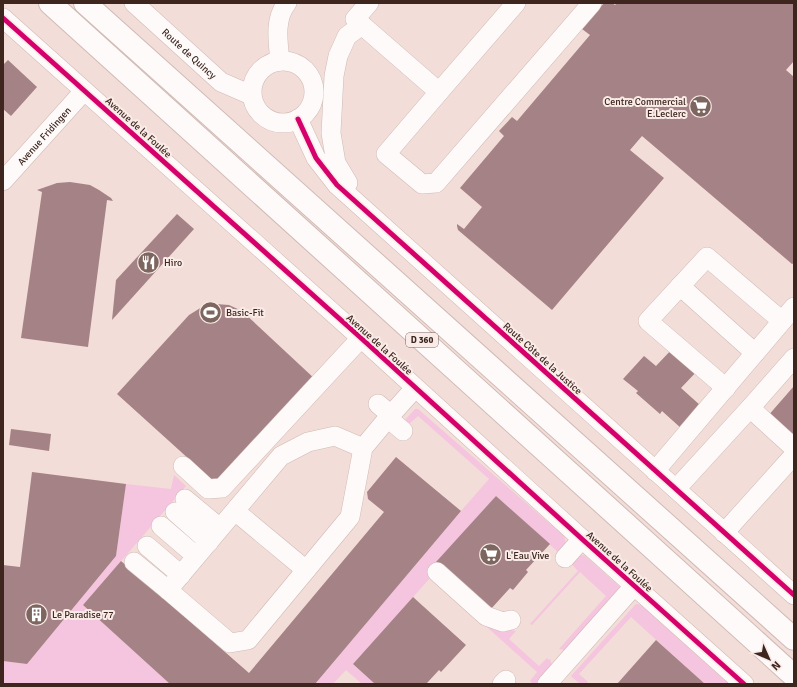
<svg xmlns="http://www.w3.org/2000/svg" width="797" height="687" font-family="Signika,sans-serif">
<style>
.green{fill:#f5c4de}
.building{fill:#a48286}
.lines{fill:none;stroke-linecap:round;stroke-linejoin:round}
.minor-casing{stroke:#d0bab4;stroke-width:20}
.highway-casing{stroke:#d0bab4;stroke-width:24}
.minor{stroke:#fdfaf9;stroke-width:19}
.highway{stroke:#fdfaf9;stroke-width:22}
.cycleway-casing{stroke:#f9ebe7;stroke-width:8}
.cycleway{stroke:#d6006c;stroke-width:5}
.labels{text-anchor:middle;stroke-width:4;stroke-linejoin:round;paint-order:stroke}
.shield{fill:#f9ebe7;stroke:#76615b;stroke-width:1}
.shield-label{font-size:9px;font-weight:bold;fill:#3e261f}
.street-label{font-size:10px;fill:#3e261f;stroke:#f9ebe7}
.poi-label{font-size:10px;fill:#3e261f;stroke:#f9ebe7;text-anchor:start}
</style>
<rect width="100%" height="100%" fill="#f3ddd8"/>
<g class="green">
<path d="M415,409H418L564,536C567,544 565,547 559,553L496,496L428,572L492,626L516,631L509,639L539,666L547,658L549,660L550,659L553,668L540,683L533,684L530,681L537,672L431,577L353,664L375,684H362L346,670L333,684H315L461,511L489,479L418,416L409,424L405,420Z"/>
<polygon points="174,475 186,486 83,605 170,684 3,684 3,661 27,664 116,556 126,484 171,489"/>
<polygon points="584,555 621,588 569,651 559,649 606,596 580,572 532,625 530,624 578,571 571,563 578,556"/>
<polygon points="636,604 641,605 729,684 705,684 631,617 579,674 588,682 586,684 580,684 571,676"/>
</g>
<g class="building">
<polygon points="604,3 612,3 615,5 617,3 794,3 794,61 786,70 794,77 794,263 792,264 642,136 630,150 664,178 552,310 458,230 457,226 457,224 464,229 482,207 460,188 504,136 499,131 512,117 517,121 590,35 582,29"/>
<polygon points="8,60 37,87 11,116 3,109 3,65"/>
<polygon points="70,182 90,185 99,190 111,198 113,201 107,200 88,347 21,338 42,192 37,190 57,183"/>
<polygon points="177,214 194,229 112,320 116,280"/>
<polygon points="216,304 229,305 242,311 316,380 222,478 211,479 117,394 189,315 202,307"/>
<polygon points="674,347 699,369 681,388 701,406 682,429 662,411 660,414 636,393 638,391 623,379 644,356 656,366"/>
<polygon points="794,386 794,440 767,417"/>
<polygon points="11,429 51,434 49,451 9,445"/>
<polygon points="396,457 461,511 315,684 170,684 83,605 121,561 249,673 384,512 368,499 367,492"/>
<polygon points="32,472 126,484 116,556 27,664 3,661 3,565 20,567"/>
<polygon points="496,496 550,544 526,570 528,572 513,590 510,588 490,610 436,562"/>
<polygon points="413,597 466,645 441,672 439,670 427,683 428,684 375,684 353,664"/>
<polygon points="656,640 705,684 617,684"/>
</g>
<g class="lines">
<defs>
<g id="minor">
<path id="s1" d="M134,3L221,82L251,95"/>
<polyline points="369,3 355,19 439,92 386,154 422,184 436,183 592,3"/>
<polyline points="3,18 361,338 582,539 744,684"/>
<circle cx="283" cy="92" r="31"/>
<path d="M280,61C278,42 274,19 287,3"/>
<polyline points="439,92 516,3"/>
<polyline points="298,119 316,158 337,185 794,595"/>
<path id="s2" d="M3,181L84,91"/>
<polyline points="348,183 336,163 331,133 334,76 338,56 347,36 362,25"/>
<polyline points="680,286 755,353"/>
<polyline points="726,388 648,321 707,257 782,321"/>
<polyline points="378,404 391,415"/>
<polyline points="750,408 794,358"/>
<polyline points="388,418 403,431"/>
<polyline points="363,448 335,436 308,442 281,456 168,590 230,643 248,640 350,517 363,448 388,418 415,388"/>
<polyline points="183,466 208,489 222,488 361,338"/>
<polyline points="655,471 794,307"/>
<polyline points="676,489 750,408 794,448"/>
<polyline points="185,499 220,528"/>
<polyline points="235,511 306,570"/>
<polyline points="175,512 209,542"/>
<polyline points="161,526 196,556"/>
<polyline points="724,533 794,455"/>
<polyline points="147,546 181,575"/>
<polyline points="565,558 582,539"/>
<polyline points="134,562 168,590"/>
<polyline points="437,572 486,616 503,622 511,620"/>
<polyline points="502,684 506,680"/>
<polyline points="547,684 634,586"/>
</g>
<g id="highway">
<polyline points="50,3 794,676"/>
<polyline points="85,3 794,639"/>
</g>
</defs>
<use href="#minor" class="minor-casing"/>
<use href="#highway" class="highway-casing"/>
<use href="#minor" class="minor"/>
<use href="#highway" class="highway"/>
<defs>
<g id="cycleway">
<polyline points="3,18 361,338 582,539 744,684"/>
<polyline points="298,119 316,158 337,185 794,595"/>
</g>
</defs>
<use href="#cycleway" class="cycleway-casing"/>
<use href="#cycleway" class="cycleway"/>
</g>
<defs>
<symbol id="supermarket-disc" viewBox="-11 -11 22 22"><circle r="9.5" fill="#7d6660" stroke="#f9ebe7"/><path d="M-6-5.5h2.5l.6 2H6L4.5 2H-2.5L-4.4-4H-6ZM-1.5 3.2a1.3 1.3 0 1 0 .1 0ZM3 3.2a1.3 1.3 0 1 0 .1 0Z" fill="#fff"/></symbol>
<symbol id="restaurant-disc" viewBox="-11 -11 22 22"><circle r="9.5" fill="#7d6660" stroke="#f9ebe7"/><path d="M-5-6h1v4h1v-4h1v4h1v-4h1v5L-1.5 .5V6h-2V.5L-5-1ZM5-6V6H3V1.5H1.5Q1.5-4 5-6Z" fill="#fff"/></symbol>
<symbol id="stadium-disc" viewBox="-11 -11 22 22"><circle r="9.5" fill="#7d6660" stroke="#f9ebe7"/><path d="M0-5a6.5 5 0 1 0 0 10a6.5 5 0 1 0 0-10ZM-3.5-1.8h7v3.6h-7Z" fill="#fff"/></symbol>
<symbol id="building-disc" viewBox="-11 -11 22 22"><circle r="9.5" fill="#7d6660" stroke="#f9ebe7"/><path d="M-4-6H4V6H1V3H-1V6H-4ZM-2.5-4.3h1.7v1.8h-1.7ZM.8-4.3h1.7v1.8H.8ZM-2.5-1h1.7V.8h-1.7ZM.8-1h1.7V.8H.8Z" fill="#fff"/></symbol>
</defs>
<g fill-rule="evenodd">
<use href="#supermarket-disc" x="688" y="94" width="25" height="25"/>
<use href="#restaurant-disc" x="136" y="250" width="25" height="25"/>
<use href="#stadium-disc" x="198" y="300" width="25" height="25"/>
<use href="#supermarket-disc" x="478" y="542" width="25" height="25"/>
<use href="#building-disc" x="24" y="602" width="25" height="25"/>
</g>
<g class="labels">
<rect class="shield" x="406" y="333" width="32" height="14" rx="3"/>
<g class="shield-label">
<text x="422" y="343">D 360</text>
</g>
<g class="street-label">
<text dy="4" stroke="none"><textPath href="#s1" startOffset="75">Route de Quincy</textPath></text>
<text transform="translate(139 127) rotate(42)" y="4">Avenue de la Foulée</text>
<text dy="4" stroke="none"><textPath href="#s2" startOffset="61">Avenue Fridingen</textPath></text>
<text transform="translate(380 344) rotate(42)" y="4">Avenue de la Foulée</text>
<text transform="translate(543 358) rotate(42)" y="4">Route Côte de la Justice</text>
<text transform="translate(620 561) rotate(42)" y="4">Avenue de la Foulée</text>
</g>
<g class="poi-label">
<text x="686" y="105" text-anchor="end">Centre Commercial<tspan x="686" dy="12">E.Leclerc</tspan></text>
<text x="164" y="266">Hiro</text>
<text x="226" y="316">Basic-Fit</text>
<text x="506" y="559">L'Eau Vive</text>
<text x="52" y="618">Le Paradise 77</text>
</g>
</g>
<rect width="797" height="687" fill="none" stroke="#3e261f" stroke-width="8"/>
<g transform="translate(769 659) rotate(135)" stroke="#f9ebe7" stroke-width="3" paint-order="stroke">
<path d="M0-3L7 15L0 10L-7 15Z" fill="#3e261f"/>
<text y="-6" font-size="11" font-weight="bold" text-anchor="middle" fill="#3e261f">N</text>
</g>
</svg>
